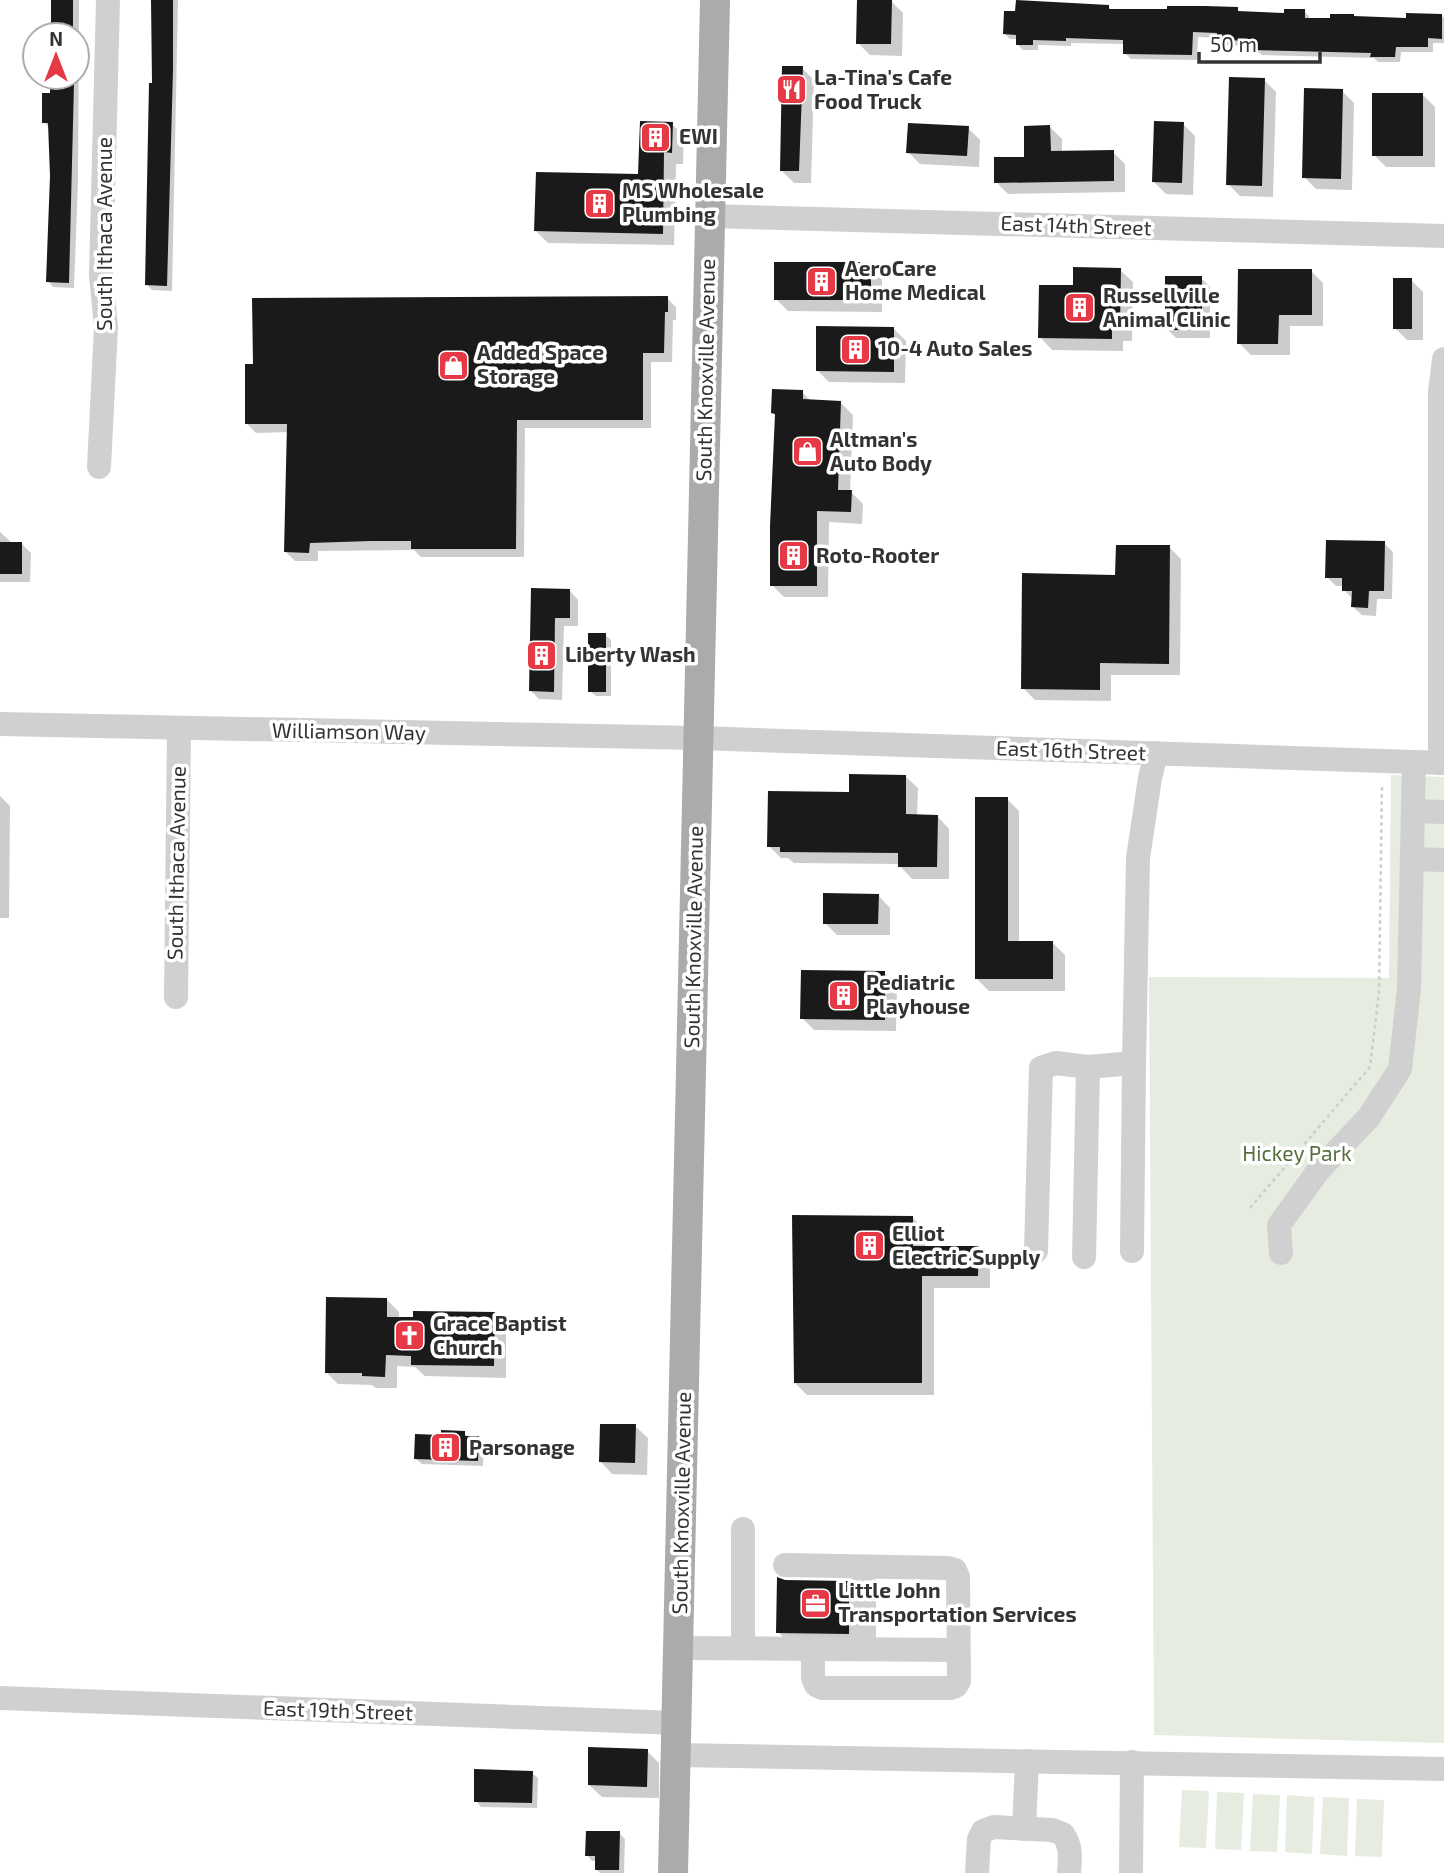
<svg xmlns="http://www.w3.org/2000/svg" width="1444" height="1873" font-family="'Exo 2',sans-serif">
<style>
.green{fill:#e6ecdf}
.shadow{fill:#0003}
.building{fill:#1a1a1a}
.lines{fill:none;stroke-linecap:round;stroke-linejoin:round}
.path{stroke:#cdcdcd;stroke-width:2.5;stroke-dasharray:3.5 3.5;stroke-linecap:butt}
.minor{stroke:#d0d0d0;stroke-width:24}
.major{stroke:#ababab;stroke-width:30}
.labels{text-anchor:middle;stroke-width:7;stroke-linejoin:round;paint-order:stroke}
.poi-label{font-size:21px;font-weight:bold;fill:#333;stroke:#fff;text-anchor:start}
.street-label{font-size:21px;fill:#333;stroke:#fff}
.park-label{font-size:21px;fill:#56703f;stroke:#fff}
</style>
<rect width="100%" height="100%" fill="#fff"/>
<g class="green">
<polygon points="1391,775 1444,777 1444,1743 1154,1735 1149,977 1389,978"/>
<polygon points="1182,1790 1209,1791 1206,1848 1179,1847"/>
<polygon points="1217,1792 1244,1793 1241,1850 1215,1849"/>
<polygon points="1253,1794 1280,1795 1277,1852 1250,1851"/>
<polygon points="1287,1795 1314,1797 1312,1854 1285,1852"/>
<polygon points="1323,1797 1349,1798 1347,1856 1320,1854"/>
<polygon points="1357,1799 1384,1800 1382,1857 1355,1856"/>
</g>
<g class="shadow">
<polygon points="53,0 79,0 78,181 74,288 53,287 48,281 51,176 50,128 44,122 54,85 54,77 77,77 77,35 53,35"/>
<polygon points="153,0 178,0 172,291 152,290 146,284 154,85"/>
<polygon points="891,1 903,13 902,56 870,55 858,43"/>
<polygon points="1108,7 1112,10 1237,9 1241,13 1286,15 1304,11 1309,16 1309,20 1408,19 1441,15 1444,18 1444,43 1433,43 1433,52 1401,52 1400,62 1378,62 1374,58 1262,55 1256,50 1256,46 1225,45 1219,38 1198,37 1197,60 1131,59 1125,53 1125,44 1071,43 1071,46 1038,45 1038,50 1023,50 1017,44 1017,39 1010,39 1005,34"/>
<polygon points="802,68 814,80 811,183 794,183 781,170"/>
<polygon points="1264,80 1276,92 1273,197 1240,196 1228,184"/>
<polygon points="1342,91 1354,103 1352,190 1316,189 1304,177"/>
<polygon points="1422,94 1435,107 1435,167 1386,167 1374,155"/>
<polygon points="672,124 684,136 683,164 676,164 674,245 548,243 536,231 639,176"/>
<polygon points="1183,124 1195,136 1193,195 1166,194 1154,182"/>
<polygon points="1050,127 1062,139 1062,152 1113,152 1125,164 1125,192 1008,194 996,182 1026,158"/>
<polygon points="968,128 980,140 979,167 920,164 908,152"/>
<polygon points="870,264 882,276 882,312 788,311 776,299"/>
<polygon points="1120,270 1133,282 1132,341 1123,341 1123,351 1052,350 1040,337 1075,287"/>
<polygon points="1311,271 1323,283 1323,326 1290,326 1290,355 1251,355 1239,343"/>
<polygon points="1201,278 1210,287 1210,338 1176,338 1167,329"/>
<polygon points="1411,280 1423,292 1423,340 1407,340 1395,328"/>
<polygon points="667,298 676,307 676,320 673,320 672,362 651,362 651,428 525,428 524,557 421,557 414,550 318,551 318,561 295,561 286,552 289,432 256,433 247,424"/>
<polygon points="894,329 906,341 905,383 829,382 817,370"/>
<polygon points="802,392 811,401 841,403 853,415 850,491 863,504 862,524 829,522 828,597 784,597 772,585 777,416 773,413"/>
<polygon points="0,532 10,541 10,544 22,544 31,553 30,582 0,582"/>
<polygon points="1384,543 1393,552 1392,599 1377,599 1376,616 1362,615 1353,607 1353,599 1344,590 1344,586 1336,586 1327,577"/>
<polygon points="1169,547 1181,559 1180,675 1111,675 1111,701 1035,700 1023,688 1117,577"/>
<polygon points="532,590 570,591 578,600 578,626 564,626 562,700 539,699 530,690"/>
<polygon points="605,635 611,640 611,696 596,696 590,691"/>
<polygon points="905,776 918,788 917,816 937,816 949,829 949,879 912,879 900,866 900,864 794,863 788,858 781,858 769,846 851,794"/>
<polygon points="0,796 10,806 9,918 0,918"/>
<polygon points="1007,799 1019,811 1019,943 1053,943 1065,955 1065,991 989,991 977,979"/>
<polygon points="878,895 890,908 890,935 837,935 825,923"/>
<polygon points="884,973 897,985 896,1031 814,1030 802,1018"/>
<polygon points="913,1218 925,1230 925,1247 978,1248 990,1260 990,1288 934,1288 934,1395 807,1395 795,1383"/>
<polygon points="387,1300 399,1312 399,1319 494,1313 506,1326 506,1378 425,1376 415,1367 397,1366 397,1388 376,1388 372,1385 338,1384 326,1372"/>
<polygon points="635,1426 648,1438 647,1475 612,1474 600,1461"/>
<polygon points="464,1433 469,1438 478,1438 484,1444 483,1466 422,1464 416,1459 443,1437"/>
<polygon points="848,1583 854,1588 854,1639 784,1638 778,1632"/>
<polygon points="647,1751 659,1763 659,1798 602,1797 589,1785"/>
<polygon points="532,1773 538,1778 537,1808 481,1807 476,1801"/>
<polygon points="619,1833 625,1839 624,1873 600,1873 596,1869 597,1861 592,1861 587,1855"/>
</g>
<g class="building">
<rect x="51" y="0" width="22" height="35"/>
<polygon points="151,0 173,0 173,70 167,286 145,285 149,83 152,83"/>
<polygon points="857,0 892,0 891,44 856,44"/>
<polygon points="1016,0 1109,5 1109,9 1167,9 1167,6 1205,6 1238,7 1238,11 1284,13 1284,9 1305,9 1305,18 1330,18 1330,14 1354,14 1354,16 1406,18 1406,13 1442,14 1442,39 1428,38 1428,47 1396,47 1395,57 1370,57 1371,53 1254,50 1255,41 1217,40 1217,33 1193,32 1192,55 1123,54 1123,40 1066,38 1066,41 1033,40 1033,45 1016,45 1016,35 1003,34 1004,11 1015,11"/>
<polygon points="782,66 803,66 799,171 780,171"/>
<polygon points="1229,77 1265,78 1262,186 1226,185"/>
<polygon points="50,83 74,83 69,283 46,282 50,176 48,123 42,123 42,93 50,93"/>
<polygon points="1304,88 1343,89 1341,179 1302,178"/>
<rect x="1372" y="93" width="51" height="63"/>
<polygon points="640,121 673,122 672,153 664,152 663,234 534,231 536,172 638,174"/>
<polygon points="1154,121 1184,122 1182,183 1152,182"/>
<polygon points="908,123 969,126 967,156 906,153"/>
<polygon points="1050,125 1051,151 1114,150 1114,181 994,183 994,157 1024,157 1024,126"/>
<rect x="774" y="262" width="97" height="38"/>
<polygon points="1073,267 1121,268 1120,330 1112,330 1112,339 1038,338 1039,285 1073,285"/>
<polygon points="1238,269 1312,269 1312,315 1279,315 1278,344 1237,344"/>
<rect x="1165" y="276" width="37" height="54"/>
<rect x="1393" y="278" width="19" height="51"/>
<polygon points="668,296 668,312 665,312 664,353 643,353 643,420 517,420 516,549 411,549 411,541 371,541 310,543 309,553 284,552 287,424 245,424 245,364 253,364 252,298"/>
<polygon points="816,326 894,327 894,372 816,371"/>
<polygon points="772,389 803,390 803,399 841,401 838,490 852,490 851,512 817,511 817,586 770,586 770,526 775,414 771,413"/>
<polygon points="1326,540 1385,541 1384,591 1369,591 1368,608 1351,607 1352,591 1342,591 1342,578 1325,578"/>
<rect x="0" y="542" width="22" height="32"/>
<polygon points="1116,545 1170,545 1169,664 1100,663 1100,690 1021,689 1022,573 1115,575"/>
<polygon points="531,588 570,589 570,618 555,618 554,692 529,691"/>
<rect x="588" y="633" width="18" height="59"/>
<polygon points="849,774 906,775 906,814 938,815 937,867 898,867 898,853 780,852 780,847 767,847 768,791 849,792"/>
<polygon points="975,797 1008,797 1008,941 1053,941 1053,979 975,979"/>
<polygon points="823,893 879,894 878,924 823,924"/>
<polygon points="801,970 885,971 885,1020 800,1019"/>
<polygon points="792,1215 913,1216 913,1246 979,1246 978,1276 922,1276 922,1383 794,1383"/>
<polygon points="326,1297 387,1298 387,1317 413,1317 413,1311 495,1312 494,1366 411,1365 411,1356 386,1355 385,1377 362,1376 362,1373 325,1373"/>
<polygon points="600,1424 636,1424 635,1463 599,1462"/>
<polygon points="441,1430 465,1431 465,1436 479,1436 478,1461 414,1459 415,1434 441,1435"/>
<polygon points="777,1577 785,1580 849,1581 849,1634 776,1633"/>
<polygon points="588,1747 648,1749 647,1787 588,1785"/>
<polygon points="474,1769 533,1771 532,1803 474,1802"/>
<polygon points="586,1831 620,1831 619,1870 595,1870 595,1856 585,1856"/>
</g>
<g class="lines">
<polyline class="path" points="1250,1208 1370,1067 1379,992 1382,784"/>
<g class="minor">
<polyline points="709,216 1444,236"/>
<polyline points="99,467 106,327 101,275 108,0"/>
<polyline points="0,724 698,738 1444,763"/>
<polyline points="1440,763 1440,392 1444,359"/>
<polyline points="1413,811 1444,812"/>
<polyline points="1412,859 1444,860"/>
<polyline points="176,997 179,729"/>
<polyline points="1036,1251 1041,1068 1056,1063 1088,1067 1134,1063"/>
<polyline points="1132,1251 1134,1063 1138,858 1150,778 1156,753"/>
<polyline points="1281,1253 1279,1225 1318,1171 1369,1117 1400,1069 1409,989 1414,762"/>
<polyline points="1084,1257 1088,1067"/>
<polyline points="785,1565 947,1568 955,1570 958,1577 959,1681 956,1686 950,1688 822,1688 816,1685 813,1678 813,1648"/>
<polyline points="678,1648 958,1650"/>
<polyline points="743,1648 743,1529"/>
<polyline points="864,1649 864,1567"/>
<polyline points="0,1698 677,1723"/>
<polyline points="676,1755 1444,1769"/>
<polyline points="1024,1829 1027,1761"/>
<path d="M977,1873L979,1839L983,1831L994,1827L1052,1830L1063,1834C1072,1848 1070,1856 1069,1873"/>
<polyline points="1131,1873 1132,1762"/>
</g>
<polyline class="major" points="673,1873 715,0"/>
</g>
<defs>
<symbol id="restaurant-square" viewBox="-11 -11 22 22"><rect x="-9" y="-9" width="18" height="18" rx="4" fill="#e63946" stroke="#fff"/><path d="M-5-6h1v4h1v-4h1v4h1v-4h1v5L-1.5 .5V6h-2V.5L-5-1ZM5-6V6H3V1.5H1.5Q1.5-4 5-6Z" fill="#fff"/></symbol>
<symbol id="building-square" viewBox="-11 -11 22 22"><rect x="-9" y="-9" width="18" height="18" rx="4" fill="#e63946" stroke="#fff"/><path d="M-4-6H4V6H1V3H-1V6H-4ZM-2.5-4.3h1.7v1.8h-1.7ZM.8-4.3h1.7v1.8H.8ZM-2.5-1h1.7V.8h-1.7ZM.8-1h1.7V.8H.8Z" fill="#fff"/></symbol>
<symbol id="shop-square" viewBox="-11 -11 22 22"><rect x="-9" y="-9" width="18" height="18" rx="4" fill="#e63946" stroke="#fff"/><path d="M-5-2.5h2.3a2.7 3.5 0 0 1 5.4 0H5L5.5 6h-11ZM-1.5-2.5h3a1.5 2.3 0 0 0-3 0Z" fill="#fff"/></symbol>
<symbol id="church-square" viewBox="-11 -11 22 22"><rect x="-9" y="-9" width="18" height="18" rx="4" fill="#e63946" stroke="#fff"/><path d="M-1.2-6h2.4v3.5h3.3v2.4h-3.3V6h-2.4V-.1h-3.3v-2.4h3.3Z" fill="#fff"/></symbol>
<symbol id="office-square" viewBox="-11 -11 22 22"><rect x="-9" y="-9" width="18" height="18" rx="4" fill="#e63946" stroke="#fff"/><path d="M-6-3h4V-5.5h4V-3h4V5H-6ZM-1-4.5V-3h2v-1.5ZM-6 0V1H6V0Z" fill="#fff"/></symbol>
</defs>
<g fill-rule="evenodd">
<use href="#restaurant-square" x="774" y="72" width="35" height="35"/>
<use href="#building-square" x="638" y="120" width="35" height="35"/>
<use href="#building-square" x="582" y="186" width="35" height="35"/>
<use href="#building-square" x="804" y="264" width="35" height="35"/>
<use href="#building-square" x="1062" y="290" width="35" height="35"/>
<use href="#building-square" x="838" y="332" width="35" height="35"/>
<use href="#shop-square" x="436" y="348" width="35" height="35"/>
<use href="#shop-square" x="790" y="434" width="35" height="35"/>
<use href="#building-square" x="776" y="538" width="35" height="35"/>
<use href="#building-square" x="524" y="638" width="35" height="35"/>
<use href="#building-square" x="826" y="978" width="35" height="35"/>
<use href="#building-square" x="852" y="1228" width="35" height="35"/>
<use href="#church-square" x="392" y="1318" width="35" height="35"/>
<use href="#building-square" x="428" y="1430" width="35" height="35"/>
<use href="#office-square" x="798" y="1586" width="35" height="35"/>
</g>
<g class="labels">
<g class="poi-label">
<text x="814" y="85">La-Tina's Cafe<tspan x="814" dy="24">Food Truck</tspan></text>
<text x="679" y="144">EWI</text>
<text x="622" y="198">MS Wholesale<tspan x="622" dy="24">Plumbing</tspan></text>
<text x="845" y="276">AeroCare<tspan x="845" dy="24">Home Medical</tspan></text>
<text x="1103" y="303">Russellville<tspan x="1103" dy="24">Animal Clinic</tspan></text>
<text x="878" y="356">10-4 Auto Sales</text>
<text x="477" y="360">Added Space<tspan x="477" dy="24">Storage</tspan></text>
<text x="830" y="447">Altman's<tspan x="830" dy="24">Auto Body</tspan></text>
<text x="816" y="563">Roto-Rooter</text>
<text x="565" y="662">Liberty Wash</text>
<text x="866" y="990">Pediatric<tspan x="866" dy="24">Playhouse</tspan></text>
<text x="892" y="1241">Elliot<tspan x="892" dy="24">Electric Supply</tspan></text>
<text x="433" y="1331">Grace Baptist<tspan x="433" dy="24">Church</tspan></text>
<text x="469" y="1455">Parsonage</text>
<text x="838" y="1598">Little John<tspan x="838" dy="24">Transportation Services</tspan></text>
</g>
<g class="street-label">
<text transform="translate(1076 226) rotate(2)" y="7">East 14th Street</text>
<text transform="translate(105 234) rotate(-90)" y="7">South Ithaca Avenue</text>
<text transform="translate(706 370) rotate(-89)" y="7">South Knoxville Avenue</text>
<text transform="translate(349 732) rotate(1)" y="7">Williamson Way</text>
<text transform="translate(1071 751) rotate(2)" y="7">East 16th Street</text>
<text transform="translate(177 863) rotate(-89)" y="7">South Ithaca Avenue</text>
<text transform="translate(694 937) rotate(-89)" y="7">South Knoxville Avenue</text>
<text transform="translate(682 1503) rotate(-89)" y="7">South Knoxville Avenue</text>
<text transform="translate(338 1711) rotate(2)" y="7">East 19th Street</text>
</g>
<g class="park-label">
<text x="1297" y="1161">Hickey Park</text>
</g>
</g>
<g transform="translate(56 56)"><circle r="33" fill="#ffffff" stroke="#adadad" stroke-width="2"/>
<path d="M0-5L12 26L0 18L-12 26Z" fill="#e63946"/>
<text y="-10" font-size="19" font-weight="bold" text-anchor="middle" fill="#333333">N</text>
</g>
<path d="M1199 52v10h121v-10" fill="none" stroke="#333333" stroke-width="3.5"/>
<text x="1210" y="52" font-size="21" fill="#333333" stroke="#ffffff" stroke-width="5" paint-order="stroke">50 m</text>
</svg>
